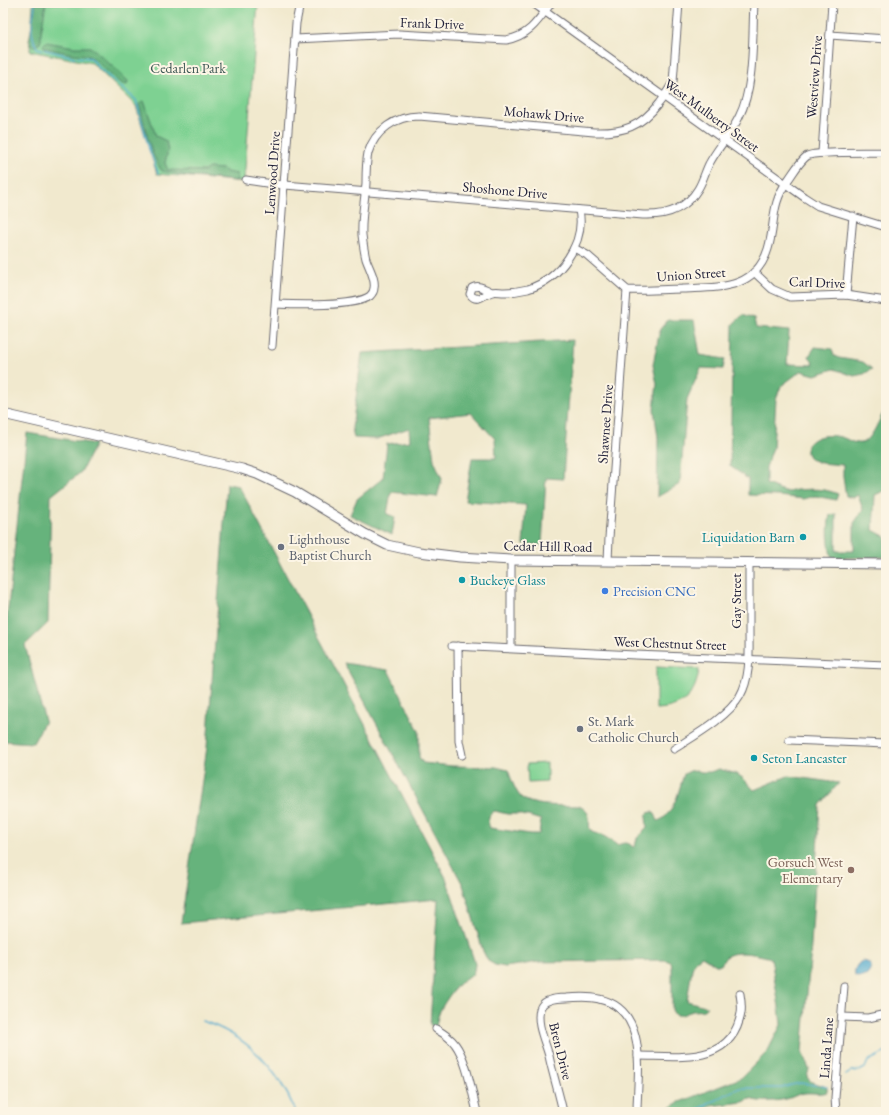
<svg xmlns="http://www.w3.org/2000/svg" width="889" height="1115" font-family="'EB Garamond',serif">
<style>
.green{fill:#7ed192;stroke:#507a66}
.forest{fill:#66b37c;stroke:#446a5c;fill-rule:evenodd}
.water{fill:#52abcf;stroke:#3a6685}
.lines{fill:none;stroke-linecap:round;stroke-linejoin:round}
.stream{stroke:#52abcf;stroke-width:1.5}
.minor-casing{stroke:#6a686e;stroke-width:9}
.major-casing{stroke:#6a686e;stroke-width:11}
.minor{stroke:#fff;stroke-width:7}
.major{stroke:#fff;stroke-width:9}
.culture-dot{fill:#0f9aa8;stroke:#fcf5e5;stroke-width:1.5}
.worship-dot{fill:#6b7280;stroke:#fcf5e5;stroke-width:1.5}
.shop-dot{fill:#3f7fe0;stroke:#fcf5e5;stroke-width:1.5}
.education-dot{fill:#8d6e63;stroke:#fcf5e5;stroke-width:1.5}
.labels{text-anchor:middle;stroke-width:4;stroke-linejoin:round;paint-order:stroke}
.street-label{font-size:14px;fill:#22223b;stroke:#fcf5e5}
.park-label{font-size:14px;fill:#3e5755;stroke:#fcf5e5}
.culture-label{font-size:14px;fill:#0d838f;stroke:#fcf5e5;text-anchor:start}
.worship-label{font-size:14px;fill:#5b616d;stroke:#fcf5e5;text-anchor:start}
.shop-label{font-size:14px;fill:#366cbe;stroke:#fcf5e5;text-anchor:start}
.education-label{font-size:14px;fill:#785e54;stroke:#fcf5e5;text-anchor:end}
</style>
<rect width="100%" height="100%" fill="#fcf5e5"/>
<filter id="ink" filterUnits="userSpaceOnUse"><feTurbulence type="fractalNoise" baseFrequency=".025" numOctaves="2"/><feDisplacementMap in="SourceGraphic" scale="8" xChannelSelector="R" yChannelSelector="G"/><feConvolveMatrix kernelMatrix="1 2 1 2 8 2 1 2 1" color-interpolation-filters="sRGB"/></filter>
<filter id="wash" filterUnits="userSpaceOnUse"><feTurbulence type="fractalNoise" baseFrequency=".012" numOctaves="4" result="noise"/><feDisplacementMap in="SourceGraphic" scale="16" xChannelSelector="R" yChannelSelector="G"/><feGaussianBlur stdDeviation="0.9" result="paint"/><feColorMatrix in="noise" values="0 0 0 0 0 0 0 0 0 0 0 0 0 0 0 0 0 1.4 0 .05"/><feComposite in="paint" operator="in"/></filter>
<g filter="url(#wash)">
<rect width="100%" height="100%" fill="#f1e9ce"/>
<g class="green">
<polygon points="33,3 258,3 244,182 157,174 136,106 92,63 30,51"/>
<path d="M656,667L699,669C696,696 682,708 656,709Z"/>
<polygon points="547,763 547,782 528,783 527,764"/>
</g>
<g class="forest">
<polygon points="36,3 46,3 41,33 41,40 39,44 33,47 29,41"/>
<polygon points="46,42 74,47 90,47 96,51 128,81 127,85 120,83 94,59 86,55 72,54 45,48 43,45"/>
<path d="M144,101L156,136L166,141L168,150L165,163L168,170L204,171L209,168L223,169L227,172L237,174V181L189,176L162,171C149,154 145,124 139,104Z"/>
<path d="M743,315L754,319L756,328L789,331L787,364L814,365L809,356L815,347L832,349L834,356L839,358L863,362L872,369L864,374L854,376L834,369L815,375L801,371L781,386L776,399L773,448L766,467V484C773,486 781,491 788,492C790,492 794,490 797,490C811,489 824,488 838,494L836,500L815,496L804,499L778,496L748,495V479L730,466L733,324Z"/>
<polygon points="668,320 694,320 700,355 725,359 723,369 701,368 687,399 680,484 657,497 658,438 654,409 657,384 653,365 660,329"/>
<polygon points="573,340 563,479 546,478 542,545 523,544 526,505 465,501 472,458 496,458 495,439 471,413 429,418 434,460 442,479 437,497 391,492 387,514 395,517 392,535 350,515 357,499 383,478 387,444 410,441 409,428 377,439 354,438 352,428 362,353"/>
<path d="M886,408V490L875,495L873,530L886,537V557L832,558C828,549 827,525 830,515L836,514V551H854V523L863,510L858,495L853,498L846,496L843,477V465L821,463L810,459L807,453V445C815,435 828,434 841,437C848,439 856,446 864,442C873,438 880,417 886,408Z"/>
<polygon points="27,433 95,444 81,472 51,496 48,623 25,645 45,721 33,743 3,741 3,654"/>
<path d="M227,484L239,486L446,878L475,963C474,982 466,975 457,986C452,992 445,1001 441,1009C438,1014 437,1021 436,1027L430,1025L438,899L181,923L207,747Z"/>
<path d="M344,663L388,670L419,731V757L423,763L453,766L496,767L508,770C511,778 514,788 519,795C529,808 563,805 579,806C596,814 585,825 592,832C594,833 598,834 601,835C607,837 611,841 617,845C624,843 627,841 633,847H635L637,838L647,828L646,816L648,813L652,812L655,814L658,821L664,818L671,810L677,797L684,774L690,771L696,770L701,772H710L719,769L737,774L744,779L754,790L788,776L839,783L820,805L810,960L802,1052L809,1069L807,1077C812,1086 820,1082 827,1088V1092C819,1095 813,1092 805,1093C800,1093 795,1096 790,1098C781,1101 760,1103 750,1099L743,1102L711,1106L700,1112H671L672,1106L677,1103L741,1078L767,1052L781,1025L779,1007L771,958C760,955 735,949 726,957C724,959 722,963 721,965H716L702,956L695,961L692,969L687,1001L708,1007C702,1013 696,1009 690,1012C683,1014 683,1016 675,1015L672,1010V968L671,962L665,960L539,962L505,967L495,965L488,961L483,951L463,885ZM495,811L507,814H520L525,816H528L541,820L539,834H530L490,828C487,822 488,813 495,811Z"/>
</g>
<path class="water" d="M862,961L867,962L871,965C871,974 864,980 855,976C854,969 856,965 862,961Z"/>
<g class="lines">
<g class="stream">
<path d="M35,3C33,23 28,29 37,48L74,57L91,58L100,69L136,100L149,149L158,173"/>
<path d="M202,1021C247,1035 278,1069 296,1112"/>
<polyline points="846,1075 852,1071 861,1070 865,1068 868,1061 886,1052"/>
<polyline points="694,1112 710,1102 717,1100 724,1095 740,1088 782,1088 791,1085 801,1083 827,1087"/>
</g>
</g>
</g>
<g filter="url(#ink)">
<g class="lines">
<defs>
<g id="minor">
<polyline points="533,3 804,197 818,206 886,227"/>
<polyline points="830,35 886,39"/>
<path d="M295,39L399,34L506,40C529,36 538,21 551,3"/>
<polyline points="822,153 832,3"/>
<path d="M246,180L273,184L643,215C666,216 686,209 698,189C703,181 705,172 709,164C718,147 731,134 739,117C755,86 752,38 754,3"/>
<path d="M574,248L587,255L627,290C645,291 664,289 682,289C717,287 755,291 768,249C776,223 770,205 788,180C793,173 800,161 807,156C816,151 872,153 886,152"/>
<polyline points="754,272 772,289 790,297 846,295 886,301"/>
<path d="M492,292C485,289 479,284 472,288L470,294C477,304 484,294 492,292C495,291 500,292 504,292C512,292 520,291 528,289C560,279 586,243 579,210"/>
<polyline points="846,295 853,216"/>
<path d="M276,304C295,305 355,307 370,296C372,294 374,291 374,288C376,279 369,268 366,259C364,251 363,243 362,235C361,218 365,200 366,183C366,173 366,163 368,153C375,130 396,116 419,116L594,132C623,133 641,127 659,103C664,96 669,90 673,82L679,3"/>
<polyline points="272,346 296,23 300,3"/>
<polyline points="608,561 609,538 627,290"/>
<polyline points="452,646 635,655 886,665"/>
<polyline points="458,646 459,741 462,755"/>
<polyline points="511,648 511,560"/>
<polyline points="789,740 886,744"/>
<path d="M674,749C694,736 728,717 740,696C751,677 749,651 749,630C749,607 749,585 749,563"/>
<polyline points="842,1017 868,1018 886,1014"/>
<path d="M436,1029C443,1033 450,1037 455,1044C467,1060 472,1093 477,1112"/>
<path d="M638,1056C677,1056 732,1066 741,1013C742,1007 741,1000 740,994"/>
<path d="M563,1112C559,1093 553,1075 549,1056C545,1041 536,1024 540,1009C543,999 557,998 566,998C577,997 589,996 599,999C650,1010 637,1075 637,1112"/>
<polyline points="836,1112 835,1098 844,986"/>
</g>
<polyline id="major" points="3,414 242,469 257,474 295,492 365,534 387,545 419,552 460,557 511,560 886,564"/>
</defs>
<use href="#minor" class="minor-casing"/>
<use href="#major" class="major-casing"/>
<use href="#minor" class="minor"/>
<use href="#major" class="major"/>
</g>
</g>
<g class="culture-dot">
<circle cx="803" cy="537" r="4"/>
<circle cx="462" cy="580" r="4"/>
<circle cx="754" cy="758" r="4"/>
</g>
<g class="worship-dot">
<circle cx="281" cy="547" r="4"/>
<circle cx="580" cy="729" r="4"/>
</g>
<circle class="shop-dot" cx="605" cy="591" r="4"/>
<circle class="education-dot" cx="851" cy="870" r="4"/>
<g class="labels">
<g class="street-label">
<text transform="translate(432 23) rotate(2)" y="5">Frank Drive</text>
<text transform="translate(814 77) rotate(-86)" y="5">Westview Drive</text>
<text transform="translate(544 114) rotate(5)" y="5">Mohawk Drive</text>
<text transform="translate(712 115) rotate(36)" y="5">West Mulberry Street</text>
<text transform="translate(272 173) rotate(-86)" y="5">Lenwood Drive</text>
<text transform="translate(505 190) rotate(5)" y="5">Shoshone Drive</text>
<text transform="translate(691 274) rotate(-4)" y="5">Union Street</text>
<text transform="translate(817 282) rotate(2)" y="5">Carl Drive</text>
<text transform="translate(605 424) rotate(-86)" y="5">Shawnee Drive</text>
<text transform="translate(548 546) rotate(1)" y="5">Cedar Hill Road</text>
<text transform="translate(736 601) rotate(-90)" y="5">Gay Street</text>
<text transform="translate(670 643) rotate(2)" y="5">West Chestnut Street</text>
<text transform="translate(826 1048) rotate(-86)" y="5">Linda Lane</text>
<text transform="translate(561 1051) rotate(76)" y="5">Bren Drive</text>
</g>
<g class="park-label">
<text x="188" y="73">Cedarlen Park</text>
</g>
<g class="culture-label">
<text x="795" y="542" text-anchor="end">Liquidation Barn</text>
<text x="470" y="585">Buckeye Glass</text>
<text x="762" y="763">Seton Lancaster</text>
</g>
<g class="worship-label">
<text x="289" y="544">Lighthouse<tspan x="289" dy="16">Baptist Church</tspan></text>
<text x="588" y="726">St. Mark<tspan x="588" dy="16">Catholic Church</tspan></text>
</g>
<g class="shop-label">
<text x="613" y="596">Precision CNC</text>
</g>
<g class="education-label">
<text x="843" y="867">Gorsuch West<tspan x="843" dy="16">Elementary</tspan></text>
</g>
</g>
<rect width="889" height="1115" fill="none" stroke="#fcf5e5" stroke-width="16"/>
</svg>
